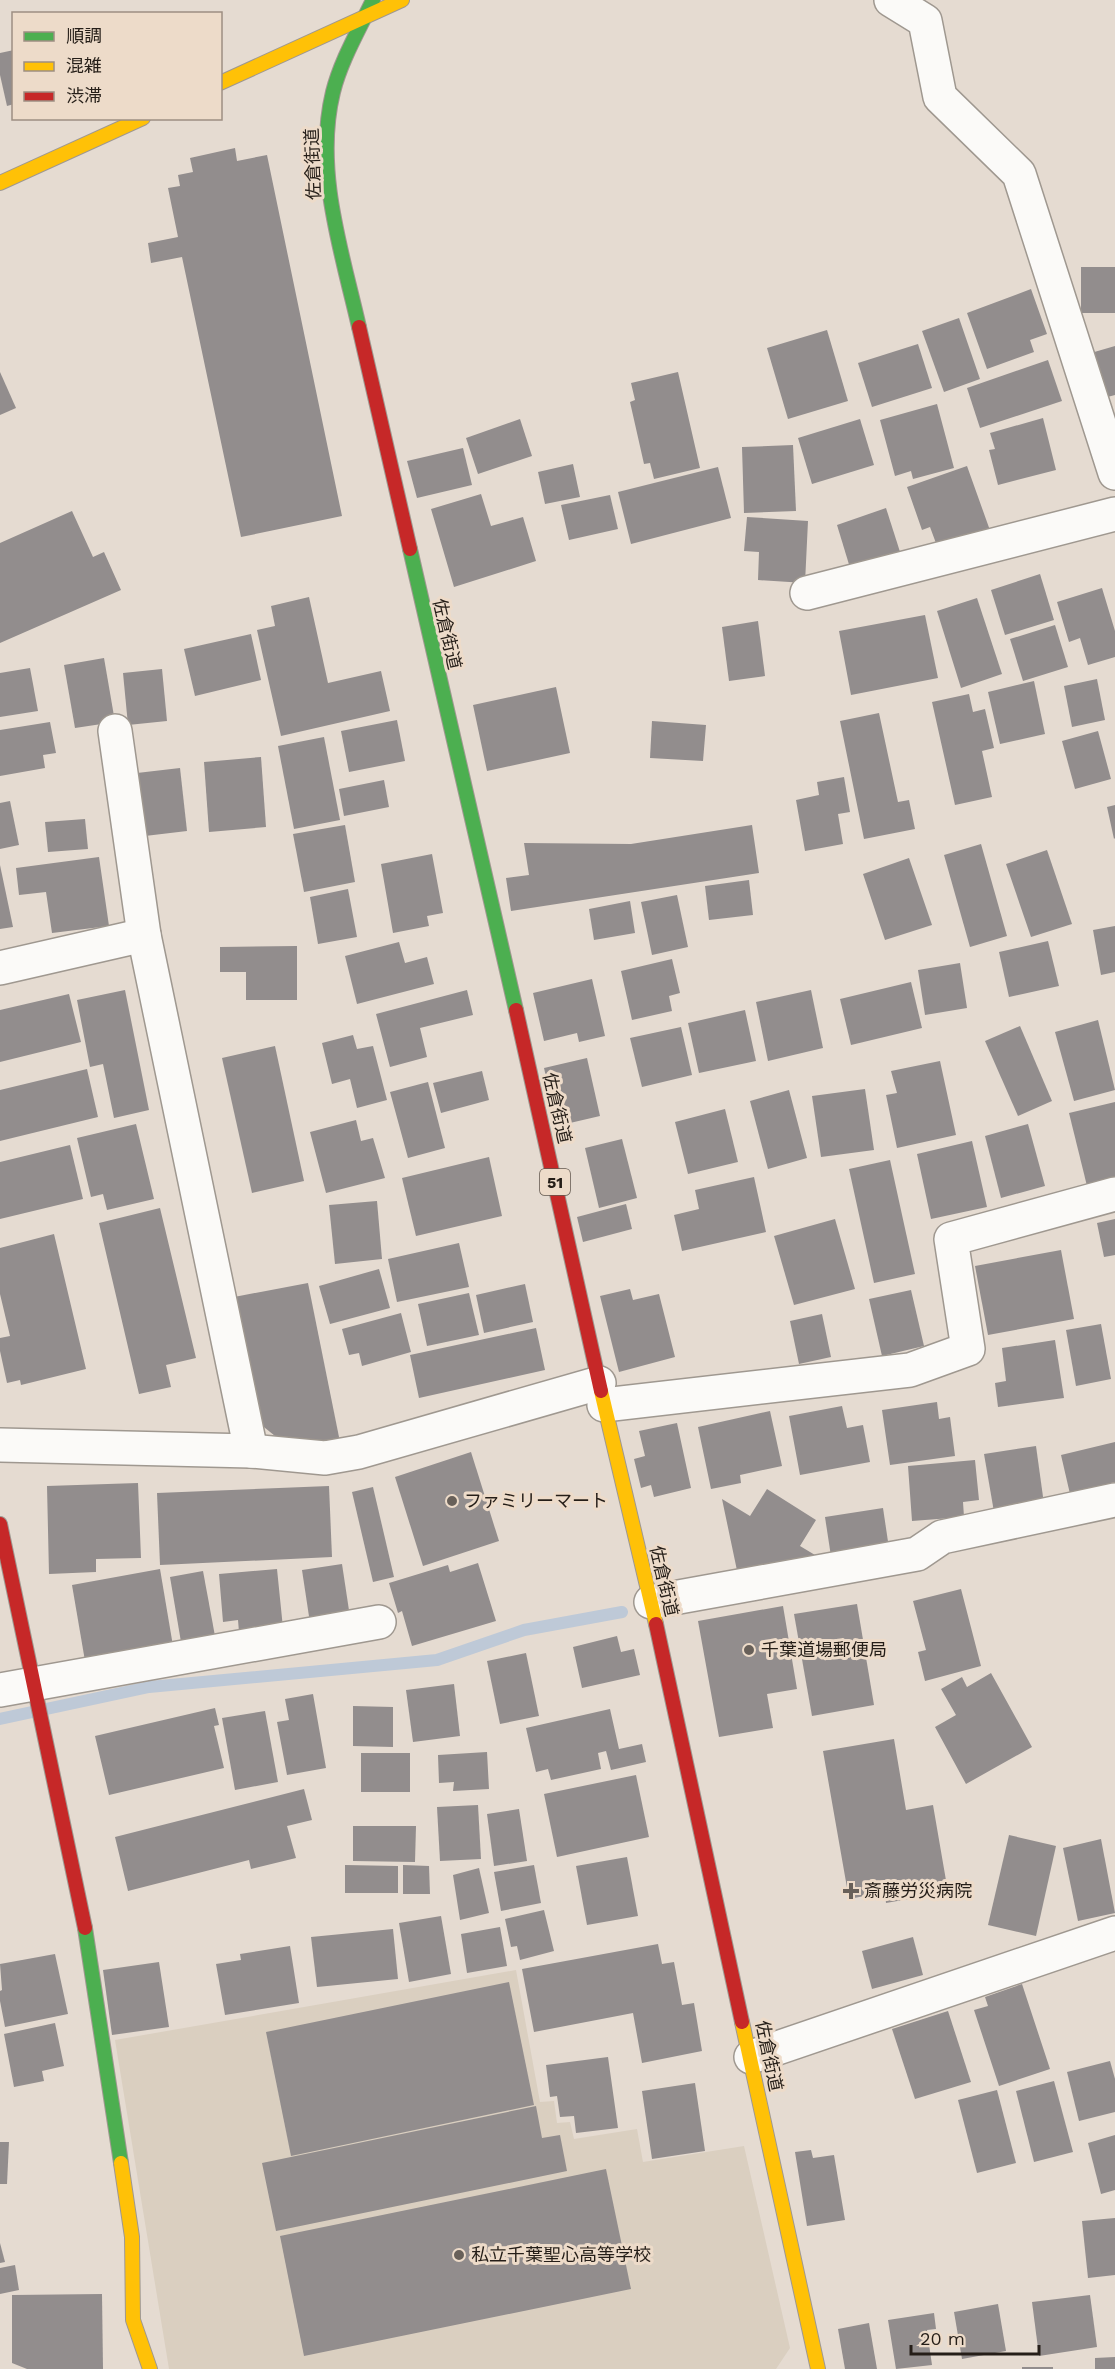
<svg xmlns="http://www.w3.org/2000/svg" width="1115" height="2369" font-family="'Work Sans','Noto Sans JP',sans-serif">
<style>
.education{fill:#dacfc0}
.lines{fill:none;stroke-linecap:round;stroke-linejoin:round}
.stream{stroke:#bec9d7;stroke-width:12}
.building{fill:#928d8d}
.street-casing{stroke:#9f9890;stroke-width:36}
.fast-casing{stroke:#9f9890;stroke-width:16}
.slow-casing{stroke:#9f9890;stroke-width:16}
.jam-casing{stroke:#9f9890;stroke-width:16}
.street{stroke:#fbfaf8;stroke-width:33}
.fast{stroke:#4caf50;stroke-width:14}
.slow{stroke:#ffc107;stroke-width:14}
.jam{stroke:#c62828;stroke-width:14}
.poi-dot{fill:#686059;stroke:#eddbc9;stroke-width:2}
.labels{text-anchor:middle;stroke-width:6;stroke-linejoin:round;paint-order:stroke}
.shield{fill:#eddbc9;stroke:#61574d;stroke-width:1.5}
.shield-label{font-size:16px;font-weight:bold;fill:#251e18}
.street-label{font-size:18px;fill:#251e18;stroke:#eddbc9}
.poi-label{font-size:18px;fill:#251e18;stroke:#eddbc9;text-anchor:start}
</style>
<rect width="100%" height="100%" fill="#e5dbd1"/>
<polygon class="education" points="516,1970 540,2102 554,2101 557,2123 570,2122 574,2139 637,2129 643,2162 744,2146 790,2348 776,2369 169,2369 115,2040"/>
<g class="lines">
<polyline class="stream" points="0,1719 149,1687 437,1660 524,1630 622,1612"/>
</g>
<g class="building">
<polygon points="14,50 14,104 7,106 0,75 0,53"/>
<polygon points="235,148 237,161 267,155 342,516 241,537 182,257 151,263 148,243 178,237 168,188 180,186 178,175 193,172 190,158"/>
<rect x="1081" y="267" width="34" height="46"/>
<polygon points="1031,289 1047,334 1030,340 1034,352 987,369 967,313"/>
<polygon points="959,318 980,379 944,392 922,331"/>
<polygon points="827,330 848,401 788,419 767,348"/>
<polygon points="918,344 932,388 872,407 858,363"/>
<polygon points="1115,346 1115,395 1096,400 1084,355"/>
<polygon points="1048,360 1062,401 980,428 967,388"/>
<polygon points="0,372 16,408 0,415"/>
<polygon points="678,372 700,468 654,479 650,463 644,464 630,402 635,400 631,383"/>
<polygon points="937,404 954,468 913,479 911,471 895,476 880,420"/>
<polygon points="1043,418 1056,470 998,485 989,450 995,449 990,433"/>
<polygon points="520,419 532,456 478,474 466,438"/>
<polygon points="860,419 874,465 812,484 798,438"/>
<polygon points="793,445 796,511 744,513 742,447"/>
<polygon points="463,448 472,485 417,498 407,461"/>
<polygon points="573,464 580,497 545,504 538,472"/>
<polygon points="967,466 992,536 940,554 930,527 922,530 907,487"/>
<polygon points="718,467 731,518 631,544 618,492"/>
<polygon points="481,494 491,526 523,517 536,561 454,587 431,509"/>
<polygon points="610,495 618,529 569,540 561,505"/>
<polygon points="886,508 901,555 851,571 837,525"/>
<polygon points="72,511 93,557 104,552 121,590 0,643 0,543"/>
<polygon points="747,517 808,521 805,583 758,580 759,552 744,551"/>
<polygon points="1040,574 1054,620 1005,635 991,590"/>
<polygon points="1102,588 1115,631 1115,657 1088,665 1080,638 1069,642 1057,602"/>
<polygon points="309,597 328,683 381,671 390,711 281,736 257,630 275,626 271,606"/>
<polygon points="977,598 1002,674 961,688 937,611"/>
<polygon points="925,615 938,678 851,695 839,631"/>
<polygon points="758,621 765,676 729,681 722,627"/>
<polygon points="1055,625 1068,667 1023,681 1010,639"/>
<polygon points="251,634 261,680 195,696 184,649"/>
<polygon points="104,658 115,722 75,728 64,665"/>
<polygon points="30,668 38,711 0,717 0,673"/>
<polygon points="162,669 167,721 128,725 123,673"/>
<polygon points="1097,679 1105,720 1072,727 1064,686"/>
<polygon points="1034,681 1045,734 1000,744 988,692"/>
<polygon points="556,687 570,753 487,771 473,705"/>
<polygon points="969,694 973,712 985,709 994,748 982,751 992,797 955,805 932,702"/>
<polygon points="879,713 898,802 909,800 915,829 864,839 840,721"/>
<polygon points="397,720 405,761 349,772 341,731"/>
<polygon points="652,721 706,725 703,761 650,758"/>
<polygon points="50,722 56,753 43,755 45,768 0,776 0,730"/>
<polygon points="1098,731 1111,779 1075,789 1062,741"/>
<polygon points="324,737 340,820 294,829 278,746"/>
<polygon points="261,757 266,827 209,832 204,762"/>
<polygon points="180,768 187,831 145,836 137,773"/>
<polygon points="844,777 850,812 838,814 843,844 805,851 796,800 819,795 817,782"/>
<polygon points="384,780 389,807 344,816 339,789"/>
<polygon points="10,801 19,845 0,849 0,803"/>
<polygon points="1115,805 1115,838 1114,839 1107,807"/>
<polygon points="85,819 88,849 48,852 45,822"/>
<polygon points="345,825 355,882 304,892 293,834"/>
<polygon points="752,825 759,873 511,911 506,878 529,875 524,843 631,844"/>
<polygon points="981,844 1007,936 970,947 944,855"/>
<polygon points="1047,850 1072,924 1031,937 1006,864"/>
<polygon points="432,854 443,913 427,916 429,926 393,933 381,864"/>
<polygon points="99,857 109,926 52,933 46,892 19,895 16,868"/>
<polygon points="909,858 932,925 885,940 863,874"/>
<polygon points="0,865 13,927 0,929"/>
<polygon points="749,880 753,915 709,920 705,886"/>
<polygon points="348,889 357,937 318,944 310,897"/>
<polygon points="677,895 688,947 652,955 641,902"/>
<polygon points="630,901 635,933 594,940 589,909"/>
<polygon points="1115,926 1115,972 1101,975 1093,930"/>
<polygon points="1048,941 1059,986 1009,997 999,952"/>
<polygon points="399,942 405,963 427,957 434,984 357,1004 345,956"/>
<polygon points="297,946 297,1000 246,1000 246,972 220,972 220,947"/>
<polygon points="672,959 680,993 669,996 672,1011 632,1020 621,971"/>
<polygon points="960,963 967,1008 925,1015 918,970"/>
<polygon points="592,979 605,1036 579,1042 577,1033 544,1041 533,993"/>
<polygon points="911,982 922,1028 851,1045 840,999"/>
<polygon points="125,990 149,1110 114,1118 103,1064 90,1067 77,1000"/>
<polygon points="467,990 473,1015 420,1028 427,1057 390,1067 376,1014"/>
<polygon points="811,990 823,1048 768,1061 756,1002"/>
<polygon points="69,994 81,1042 0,1062 0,1010"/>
<polygon points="745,1010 756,1061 699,1073 688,1023"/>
<polygon points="1098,1020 1115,1090 1074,1101 1055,1032"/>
<polygon points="1020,1026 1052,1101 1018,1116 985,1041"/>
<polygon points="681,1027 692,1075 642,1087 630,1038"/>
<polygon points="353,1035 357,1049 373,1046 387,1100 357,1108 350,1079 332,1084 322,1043"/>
<polygon points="275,1046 304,1181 252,1193 222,1058"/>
<polygon points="587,1058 600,1116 557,1126 544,1068"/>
<polygon points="940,1061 956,1135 897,1148 886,1095 897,1093 891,1071"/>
<polygon points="87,1069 98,1117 0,1141 0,1090"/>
<polygon points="482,1071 489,1100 441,1113 433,1083"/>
<polygon points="428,1082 445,1148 408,1158 390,1092"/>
<polygon points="865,1089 874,1150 821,1157 812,1096"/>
<polygon points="789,1090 807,1158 768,1169 750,1101"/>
<polygon points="1115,1102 1115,1179 1087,1186 1069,1113"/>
<polygon points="725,1109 738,1162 688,1174 675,1122"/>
<polygon points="356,1120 361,1141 373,1138 385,1178 326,1193 310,1132"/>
<polygon points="136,1124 154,1199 107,1210 103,1194 91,1197 77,1138"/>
<polygon points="1028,1124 1045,1186 1001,1198 985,1136"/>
<polygon points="622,1139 637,1198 599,1208 585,1148"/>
<polygon points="972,1141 987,1207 931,1219 917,1154"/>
<polygon points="70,1145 83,1199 0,1219 0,1162"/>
<polygon points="489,1157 502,1216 416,1236 402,1178"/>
<polygon points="890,1160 915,1274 874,1283 849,1169"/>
<polygon points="754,1177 766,1232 682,1251 674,1215 699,1209 695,1190"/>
<polygon points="377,1201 382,1259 335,1264 329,1205"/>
<polygon points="626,1204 632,1229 583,1242 577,1217"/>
<polygon points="160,1208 196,1358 166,1365 171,1387 139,1394 99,1223"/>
<polygon points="835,1219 855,1289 794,1305 774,1236"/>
<polygon points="1115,1219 1115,1255 1104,1257 1097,1223"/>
<polygon points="54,1234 86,1369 21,1385 20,1380 7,1383 0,1351 0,1338 10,1336 0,1294 0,1248"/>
<polygon points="459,1243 469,1287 397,1302 388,1259"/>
<polygon points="1061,1250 1074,1319 988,1335 975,1266"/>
<polygon points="379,1269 390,1308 330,1324 319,1286"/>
<polygon points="308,1283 340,1442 275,1436 259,1423 234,1297"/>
<polygon points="525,1284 533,1322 484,1333 476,1295"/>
<polygon points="630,1289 633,1300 659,1294 675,1357 619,1372 600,1296"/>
<polygon points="911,1290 924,1346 882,1356 869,1299"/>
<polygon points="469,1293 479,1335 427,1346 418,1304"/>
<polygon points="401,1313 411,1352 362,1366 359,1353 349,1355 342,1329"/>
<polygon points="822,1314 831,1357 799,1364 790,1321"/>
<polygon points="1101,1324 1111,1379 1076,1386 1066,1330"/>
<polygon points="536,1328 545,1370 419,1398 410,1355"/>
<polygon points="1055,1340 1064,1398 998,1407 995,1383 1006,1381 1002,1348"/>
<polygon points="937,1402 939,1419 950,1417 955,1456 890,1465 882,1410"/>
<polygon points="842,1406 847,1428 863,1425 870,1462 800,1475 789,1416"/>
<polygon points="770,1411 782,1466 740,1475 741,1483 711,1489 698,1427"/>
<polygon points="677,1423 691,1488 654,1497 651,1485 641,1488 634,1459 645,1456 639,1431"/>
<polygon points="1115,1442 1115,1482 1070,1494 1061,1455"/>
<polygon points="1036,1446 1044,1504 994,1512 984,1454"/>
<polygon points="471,1452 499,1541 423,1566 395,1477"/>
<polygon points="975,1460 979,1500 963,1502 964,1517 912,1521 908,1466"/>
<polygon points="138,1483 141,1558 96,1559 96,1572 49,1574 47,1486"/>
<polygon points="329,1486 332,1557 160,1565 157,1493"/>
<polygon points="373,1487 394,1577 373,1582 352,1492"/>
<polygon points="767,1489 816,1520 800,1546 825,1561 739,1580 722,1499 750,1516"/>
<polygon points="883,1508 890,1555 832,1563 825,1517"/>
<polygon points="478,1563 496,1621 412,1646 402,1611 398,1613 389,1583 448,1565 450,1572"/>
<polygon points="342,1564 350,1617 310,1623 302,1570"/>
<polygon points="160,1569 173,1646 85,1661 72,1585"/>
<polygon points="277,1569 283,1628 239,1632 238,1620 223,1622 219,1574"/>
<polygon points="203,1571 215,1636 181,1642 170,1577"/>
<polygon points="961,1589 981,1666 925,1681 918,1652 926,1650 913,1601"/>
<polygon points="857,1604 874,1705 812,1716 794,1614"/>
<polygon points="783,1606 797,1689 767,1694 773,1728 719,1737 698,1621"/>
<polygon points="617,1636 621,1652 634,1649 640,1675 582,1688 573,1647"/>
<polygon points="526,1653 539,1716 500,1724 487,1661"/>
<polygon points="991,1673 1032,1747 966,1784 935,1727 956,1715 941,1689 962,1677 967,1687"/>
<polygon points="454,1684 460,1736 413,1742 406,1690"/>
<polygon points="313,1694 326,1768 287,1775 277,1722 289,1720 285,1699"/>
<polygon points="353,1706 393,1707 393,1747 353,1746"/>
<polygon points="215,1708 219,1725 214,1726 224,1768 109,1795 95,1736"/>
<polygon points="610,1709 619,1749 642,1744 646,1762 611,1770 606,1751 598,1753 601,1769 551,1780 548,1769 536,1772 526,1728"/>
<polygon points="265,1711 278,1782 235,1790 222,1718"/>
<polygon points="894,1739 906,1810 933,1805 948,1892 886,1903 885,1892 849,1899 823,1751"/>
<polygon points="487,1752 489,1789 453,1791 454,1782 439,1783 438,1755"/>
<rect x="361" y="1753" width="49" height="39"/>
<polygon points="636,1775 649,1837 557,1857 544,1794"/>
<polygon points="304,1789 312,1820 287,1826 296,1858 251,1869 249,1860 128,1891 115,1837"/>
<polygon points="478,1805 481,1859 440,1861 437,1807"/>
<polygon points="519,1809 527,1861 494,1866 487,1814"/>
<polygon points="353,1826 416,1826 415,1862 353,1861"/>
<polygon points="1009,1835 1056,1846 1036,1936 988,1925"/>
<polygon points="1101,1839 1115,1913 1078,1921 1063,1848"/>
<polygon points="627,1857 638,1916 587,1925 576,1866"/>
<polygon points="345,1865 398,1866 398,1893 345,1893"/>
<polygon points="403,1865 429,1866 430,1894 403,1894"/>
<polygon points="534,1865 541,1903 501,1911 494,1872"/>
<polygon points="479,1868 489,1913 460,1920 453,1875"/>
<polygon points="544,1910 554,1951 520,1960 517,1946 511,1947 505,1919"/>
<polygon points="441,1916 451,1974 409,1982 399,1923"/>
<polygon points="500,1927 507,1966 467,1973 461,1934"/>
<polygon points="393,1929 398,1979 317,1987 311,1937"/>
<polygon points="913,1937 923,1975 872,1989 862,1951"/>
<polygon points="658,1944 662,1964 674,1962 682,2005 694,2003 702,2051 642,2063 633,2013 534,2032 522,1969"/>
<polygon points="290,1946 299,2003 225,2015 216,1964 241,1960 240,1954"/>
<polygon points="55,1954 68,2014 5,2027 0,2001 0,1991 2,1990 0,1964"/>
<polygon points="159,1962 169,2027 112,2035 103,1970"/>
<polygon points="509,1982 534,2105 291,2156 266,2032"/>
<polygon points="1022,1984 1050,2069 999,2086 974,2010 988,2006 985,1997"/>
<polygon points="948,2011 971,2082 915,2099 892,2029"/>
<polygon points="55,2023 64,2066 42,2071 44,2081 14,2087 4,2034"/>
<polygon points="608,2057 618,2128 576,2133 574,2116 560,2117 557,2096 550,2097 546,2065"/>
<polygon points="1110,2061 1115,2079 1115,2112 1079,2121 1067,2072"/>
<polygon points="1054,2081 1073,2152 1034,2162 1016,2091"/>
<polygon points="695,2083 705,2151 652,2159 642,2091"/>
<polygon points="997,2090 1016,2163 977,2173 958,2100"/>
<polygon points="536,2106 542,2138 560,2135 567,2171 276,2231 262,2163"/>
<polygon points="1115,2135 1115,2190 1101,2194 1088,2143"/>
<polygon points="0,2142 9,2142 7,2184 0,2184"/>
<polygon points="811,2150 813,2158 834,2155 845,2220 807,2226 795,2152"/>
<polygon points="606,2169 631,2289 304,2356 280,2236"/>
<polygon points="1115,2218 1115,2275 1088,2278 1082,2221"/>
<polygon points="0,2243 5,2262 0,2263"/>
<polygon points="15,2265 19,2290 0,2294 0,2268"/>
<polygon points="102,2294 103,2369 27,2369 12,2363 12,2295"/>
<polygon points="1090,2295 1097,2347 1039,2356 1032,2302"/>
<polygon points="998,2304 1006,2351 962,2359 954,2312"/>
<polygon points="934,2313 936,2329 927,2330 932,2365 896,2369 888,2320"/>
<polygon points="869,2323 877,2369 845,2369 838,2329"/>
<polygon points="1115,2357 1115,2369 1095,2369 1095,2358"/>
<rect x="1022" y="2367" width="31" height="2"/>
</g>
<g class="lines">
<defs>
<g id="street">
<polyline points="891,0 925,21 940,97 1019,174 1115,473"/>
<polyline points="807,593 1115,514"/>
<polyline points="115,731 144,935 251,1451"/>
<polyline points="0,968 144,935"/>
<polyline points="604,1405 910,1370 968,1349 951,1239 1115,1194"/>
<polyline points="0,1445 251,1451 325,1458 359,1452 599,1383"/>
<polyline points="651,1602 917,1554 942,1537 1115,1500"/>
<polyline points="0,1690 379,1622"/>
<polyline points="751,2057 1115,1933"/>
</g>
<g id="fast">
<path d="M359,327C342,252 314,170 333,92C341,60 359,30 373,0"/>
<polyline points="410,549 516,1010"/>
<polyline points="85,1928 121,2163"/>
</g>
<g id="slow">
<polyline points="220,83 402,0"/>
<polyline points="0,183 143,118"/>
<polyline points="601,1391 656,1624"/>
<polyline points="742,2022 818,2369"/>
<polyline points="121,2163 132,2237 133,2320 150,2369"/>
</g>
<g id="jam">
<polyline points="359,327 410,549"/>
<polyline points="516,1010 601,1391"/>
<polyline points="0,1524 85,1928"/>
<polyline points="656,1624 742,2022"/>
</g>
</defs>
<use href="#street" class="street-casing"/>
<use href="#fast" class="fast-casing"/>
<use href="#slow" class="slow-casing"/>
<use href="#jam" class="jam-casing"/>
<use href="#street" class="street"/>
<use href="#fast" class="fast"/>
<use href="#slow" class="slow"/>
<use href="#jam" class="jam"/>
</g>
<g class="poi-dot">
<circle cx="452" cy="1501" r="6"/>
<circle cx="749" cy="1650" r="6"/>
<path d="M848 1882h6v6h6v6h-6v6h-6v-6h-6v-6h6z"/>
<circle cx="459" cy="2255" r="6"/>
</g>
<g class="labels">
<rect class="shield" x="540" y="1169" width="30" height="26" rx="4.5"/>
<g class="shield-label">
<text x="555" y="1188">51</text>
</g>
<g class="street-label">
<text transform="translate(313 164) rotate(-92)" y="6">佐倉街道</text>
<text transform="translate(447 634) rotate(77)" y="6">佐倉街道</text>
<text transform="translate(557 1108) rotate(77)" y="6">佐倉街道</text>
<text transform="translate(664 1581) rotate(77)" y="6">佐倉街道</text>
<text transform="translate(769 2056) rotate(78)" y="6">佐倉街道</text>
</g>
<g class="poi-label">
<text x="464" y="1507">ファミリーマート</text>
<text x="761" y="1656">千葉道場郵便局</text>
<text x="864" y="1897">斎藤労災病院</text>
<text x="471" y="2261">私立千葉聖心高等学校</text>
</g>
</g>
<rect x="12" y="12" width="210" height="108" fill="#eddbc9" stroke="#9d8f82" stroke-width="1.5"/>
<rect x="24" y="32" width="30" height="9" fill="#4caf50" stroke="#9d8f82" stroke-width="1.5"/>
<text x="66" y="42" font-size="18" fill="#251e18">順調</text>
<rect x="24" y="62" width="30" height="9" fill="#ffc107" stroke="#9d8f82" stroke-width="1.5"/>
<text x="66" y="72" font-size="18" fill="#251e18">混雑</text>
<rect x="24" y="92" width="30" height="9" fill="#c62828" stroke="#9d8f82" stroke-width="1.5"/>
<text x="66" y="102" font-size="18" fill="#251e18">渋滞</text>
<path d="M911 2345v9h128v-9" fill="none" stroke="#251e18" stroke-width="3"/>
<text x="920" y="2345" font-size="18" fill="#251e18" stroke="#eddbc9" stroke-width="4.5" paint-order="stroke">20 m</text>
</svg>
